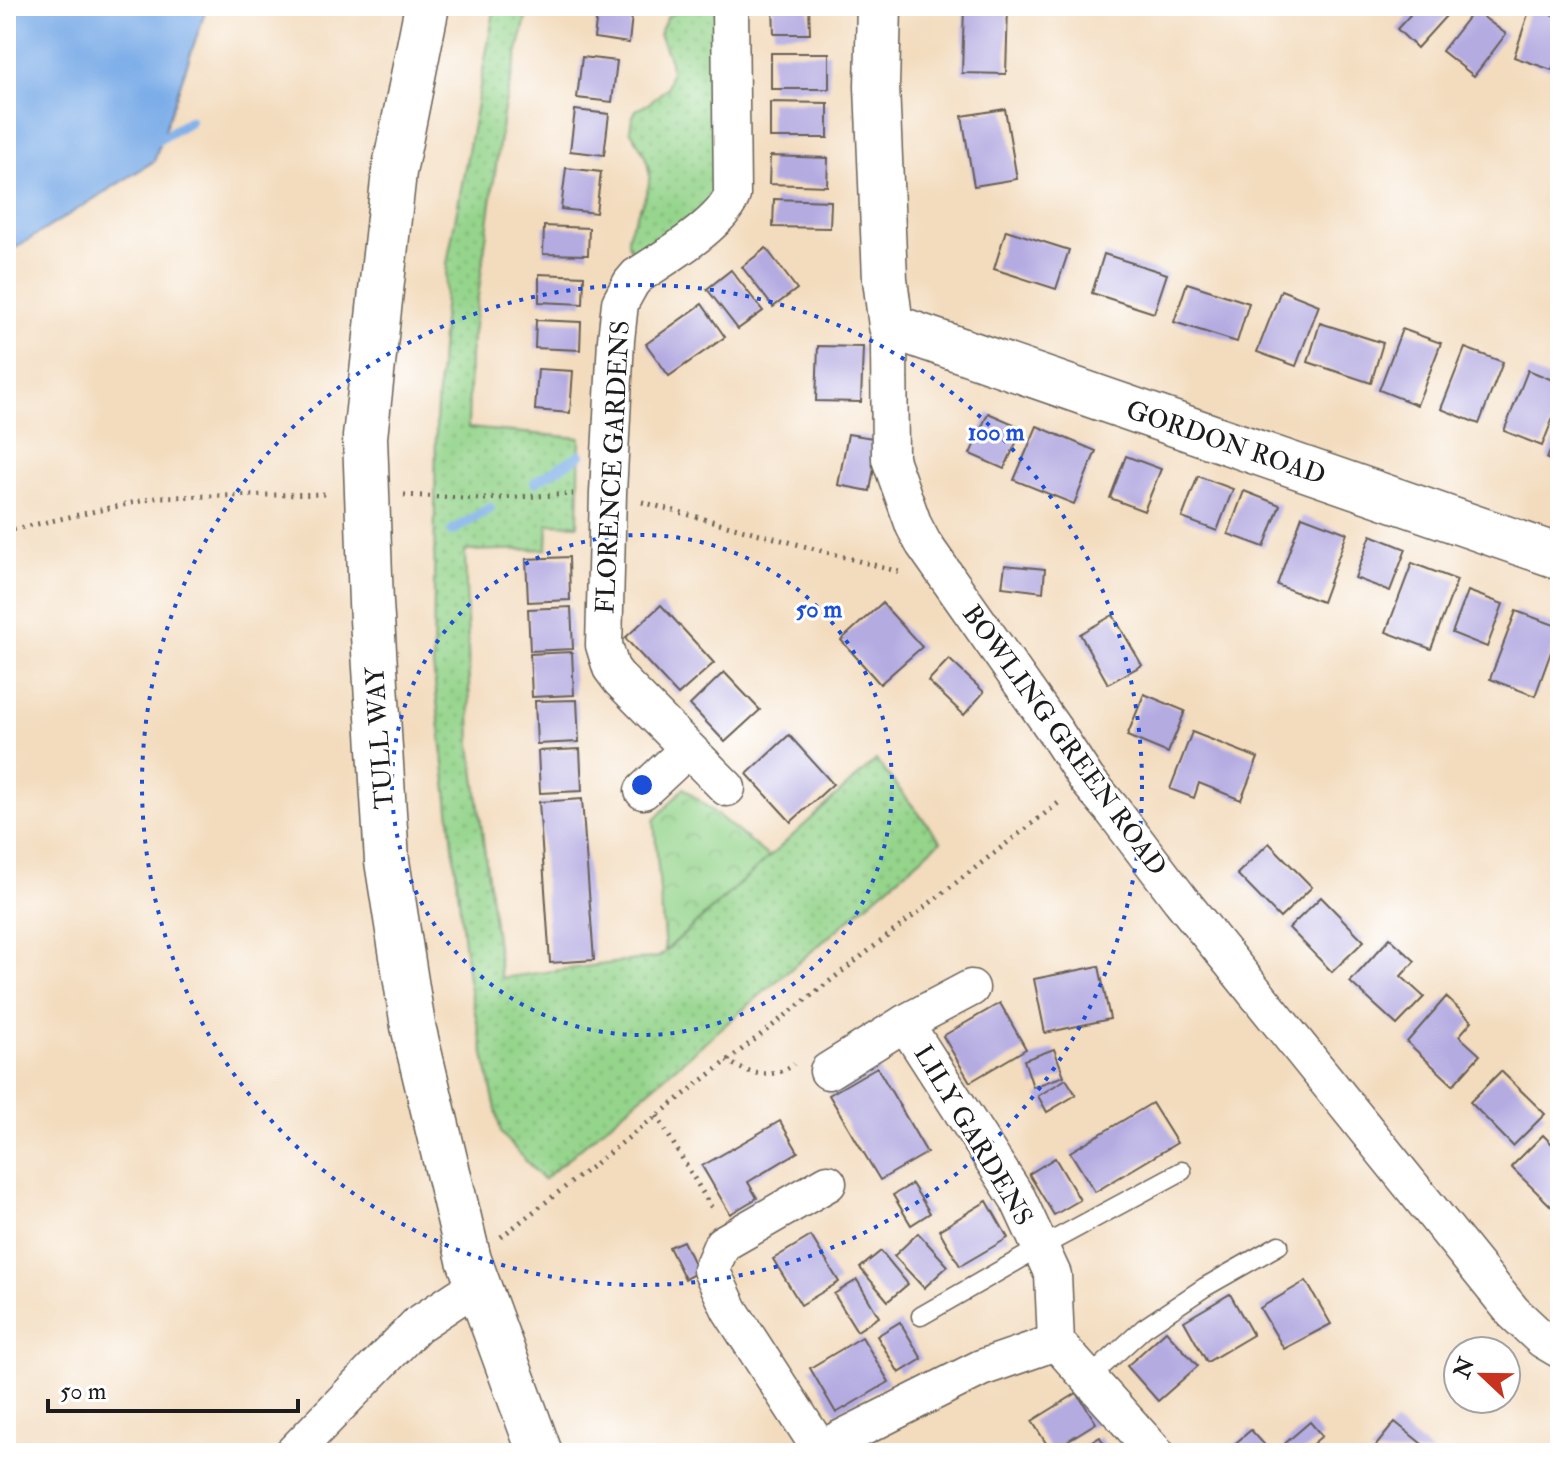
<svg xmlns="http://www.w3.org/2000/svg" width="1566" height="1459" font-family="'IM FELL Double Pica',serif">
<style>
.grass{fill:url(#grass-dots);stroke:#587854;stroke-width:2}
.park{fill:url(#park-crowns);stroke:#587854;stroke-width:2}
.water{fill:#7dade8;stroke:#4c6482;stroke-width:2}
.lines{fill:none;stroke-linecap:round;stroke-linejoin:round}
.stream{stroke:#7dade8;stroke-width:10}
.building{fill:#b4abe1}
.lane-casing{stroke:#675f55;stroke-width:21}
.street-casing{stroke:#675f55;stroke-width:39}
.secondary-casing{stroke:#675f55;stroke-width:47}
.path{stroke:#675f55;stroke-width:5;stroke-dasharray:2 6;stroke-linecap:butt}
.lane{stroke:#fff;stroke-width:18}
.street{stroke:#fff;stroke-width:36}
.secondary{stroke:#fff;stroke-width:44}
.ring{fill:none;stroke:#1d4ed8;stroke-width:4;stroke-dasharray:4 8}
.labels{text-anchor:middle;stroke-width:6;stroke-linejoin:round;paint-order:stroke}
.street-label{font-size:26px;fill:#1c1c1c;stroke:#fff}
.centre{fill:#1d4ed8;stroke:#fff;stroke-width:4}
.ring-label{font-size:24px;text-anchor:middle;font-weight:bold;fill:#1d4ed8;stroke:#fff;stroke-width:6;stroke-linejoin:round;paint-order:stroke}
</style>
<defs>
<pattern id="grass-dots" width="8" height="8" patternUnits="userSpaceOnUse" patternTransform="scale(2)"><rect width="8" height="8" fill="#94d48b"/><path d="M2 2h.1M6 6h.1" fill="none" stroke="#7fb577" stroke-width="1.8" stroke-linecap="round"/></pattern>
<pattern id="park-crowns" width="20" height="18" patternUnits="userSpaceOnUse" patternTransform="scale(2)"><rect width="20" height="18" fill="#94d48b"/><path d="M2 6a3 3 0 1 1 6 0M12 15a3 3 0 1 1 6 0" fill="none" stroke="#7fb577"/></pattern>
</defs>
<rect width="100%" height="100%" fill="#fff"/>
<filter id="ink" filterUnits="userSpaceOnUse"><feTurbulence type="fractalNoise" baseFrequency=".0125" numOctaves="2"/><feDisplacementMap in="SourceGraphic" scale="16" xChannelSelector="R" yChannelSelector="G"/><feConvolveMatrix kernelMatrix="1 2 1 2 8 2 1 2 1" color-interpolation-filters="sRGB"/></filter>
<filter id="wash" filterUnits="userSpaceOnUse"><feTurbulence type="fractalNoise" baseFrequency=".006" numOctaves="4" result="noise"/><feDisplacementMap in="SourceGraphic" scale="32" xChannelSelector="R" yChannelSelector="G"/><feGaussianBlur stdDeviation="1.8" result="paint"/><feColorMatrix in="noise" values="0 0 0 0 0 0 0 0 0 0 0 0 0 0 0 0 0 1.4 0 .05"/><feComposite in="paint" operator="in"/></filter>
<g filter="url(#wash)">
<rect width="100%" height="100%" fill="#f3dcbe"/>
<g class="grass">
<polygon points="495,6 529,6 504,108 470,355 468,428 580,438 578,525 548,524 547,549 465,551 471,745 501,978 659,957 876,760 941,841 543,1180 501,1133 468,980 433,666 436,421 447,264"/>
<path d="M691,6H717V187C706,216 662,238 637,256C634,253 631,250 629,246C622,231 648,202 649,182C651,161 640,146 630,130L632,118L636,110L648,104L667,88L671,71L670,61L659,34L668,16Z"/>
</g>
<polygon class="park" points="684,788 769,857 665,951 654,820"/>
<polygon class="water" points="6,6 207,6 154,161 6,254"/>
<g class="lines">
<g class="stream">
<polyline points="153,143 190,121"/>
<polyline points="535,482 580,455"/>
<polyline points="452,531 490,508"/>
</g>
</g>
<g id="blocks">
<g class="building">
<polygon points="598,6 633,6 629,43 594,38"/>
<polygon points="773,6 809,6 810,34 774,34"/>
<polygon points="964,6 1008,6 1006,74 962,73"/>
<polygon points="1400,6 1455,6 1417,48 1397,29 1410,15"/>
<polygon points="1530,8 1560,17 1560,45 1552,70 1514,57"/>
<polygon points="1474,10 1506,34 1474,76 1442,51"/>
<rect x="771" y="53" width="58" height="36"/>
<polygon points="582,57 617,61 612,102 577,98"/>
<polygon points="770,102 828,103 828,138 770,138"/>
<polygon points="1005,109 1017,179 974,186 962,116"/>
<polygon points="575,110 609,114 604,155 570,151"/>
<polygon points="770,156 828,158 827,186 769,184"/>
<polygon points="566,168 601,172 596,213 561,209"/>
<polygon points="774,199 831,201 830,228 773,227"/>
<polygon points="544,226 589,228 588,255 543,254"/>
<polygon points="1006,230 1069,250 1056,289 994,269"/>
<polygon points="766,248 797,289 773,307 742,267"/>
<polygon points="1104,254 1167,274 1154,313 1092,293"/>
<polygon points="731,270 763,311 738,329 707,289"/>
<polygon points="539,274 584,276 583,304 539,302"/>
<polygon points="1187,283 1249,303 1237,342 1174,322"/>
<polygon points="1281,290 1319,305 1296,366 1257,352"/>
<polygon points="702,304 725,337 669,376 646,344"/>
<polygon points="536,320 581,322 580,350 535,348"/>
<polygon points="1320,323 1383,343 1371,383 1308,362"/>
<polygon points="1402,329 1441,343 1417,405 1379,390"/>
<polygon points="818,346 863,347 861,402 816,401"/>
<polygon points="1465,348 1503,362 1479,424 1441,409"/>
<polygon points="538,369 573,371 570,413 535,410"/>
<polygon points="1528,370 1560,383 1560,400 1542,446 1504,431"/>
<polygon points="988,413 1023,428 1004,469 970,454"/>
<polygon points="1560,425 1560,464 1547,459"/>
<polygon points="1037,426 1096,451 1074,504 1014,480"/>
<polygon points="848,434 879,439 870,491 838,485"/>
<polygon points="1126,456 1161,469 1144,511 1110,498"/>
<polygon points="1198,476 1233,489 1217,531 1182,518"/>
<polygon points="1244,491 1280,505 1264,547 1228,534"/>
<polygon points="1302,516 1347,533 1322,602 1277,585"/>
<polygon points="1371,535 1406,549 1390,591 1355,578"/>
<polygon points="569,557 570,600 528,602 526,559"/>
<polygon points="1412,563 1457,580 1431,649 1386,632"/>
<polygon points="1005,565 1045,569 1043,592 1002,587"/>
<polygon points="1468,591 1503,604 1487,647 1452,633"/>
<polygon points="882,603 922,647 880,684 841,640"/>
<polygon points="661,605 714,663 678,695 625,638"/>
<polygon points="571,607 573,649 530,651 528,609"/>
<polygon points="1516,611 1560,627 1535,696 1490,679"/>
<polygon points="1113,615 1142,665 1108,684 1080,634"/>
<polygon points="572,652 574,695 532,697 530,654"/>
<polygon points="949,659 984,692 964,715 928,681"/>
<polygon points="724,672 760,710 725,742 690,705"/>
<polygon points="1144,694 1185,711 1168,753 1127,736"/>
<polygon points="577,700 579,742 537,744 535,701"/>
<polygon points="1192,732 1258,758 1241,800 1199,783 1194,798 1170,789"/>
<polygon points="789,735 833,784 791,822 747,774"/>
<polygon points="580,749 582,791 540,793 538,751"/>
<polygon points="582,799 594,960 550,963 539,802"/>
<polygon points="1269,843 1312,887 1280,918 1237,874"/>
<polygon points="1321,897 1364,941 1332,972 1289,928"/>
<polygon points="1390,938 1415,961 1401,976 1424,997 1397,1025 1350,982"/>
<polygon points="1099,966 1110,1019 1045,1033 1034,979"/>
<polygon points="1446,997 1472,1021 1459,1036 1480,1055 1453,1085 1407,1042"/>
<polygon points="1000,1003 1026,1049 970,1082 943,1036"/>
<polygon points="1054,1049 1064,1076 1033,1087 1024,1060"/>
<polygon points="877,1067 927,1153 880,1180 829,1095"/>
<polygon points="1501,1071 1545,1114 1513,1146 1470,1102"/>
<polygon points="1066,1079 1076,1095 1047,1112 1038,1096"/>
<polygon points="1152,1103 1177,1143 1095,1192 1070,1152"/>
<polygon points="780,1121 798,1152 748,1182 757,1198 730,1214 702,1166"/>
<polygon points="1543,1135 1560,1152 1560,1205 1555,1210 1511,1167"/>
<polygon points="1055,1158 1080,1200 1054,1215 1029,1174"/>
<polygon points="912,1184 930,1213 911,1225 893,1195"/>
<polygon points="987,1201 1008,1238 960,1266 939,1230"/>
<polygon points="918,1233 948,1266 924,1288 894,1256"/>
<polygon points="811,1236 839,1282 801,1305 773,1259"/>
<polygon points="683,1241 698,1272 685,1279 669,1247"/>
<polygon points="881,1251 908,1284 888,1301 860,1268"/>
<polygon points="857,1280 879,1317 857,1331 834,1294"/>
<polygon points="1306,1281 1331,1324 1284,1349 1260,1308"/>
<polygon points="1230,1294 1253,1335 1207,1362 1184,1321"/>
<polygon points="900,1322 922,1359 899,1373 877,1336"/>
<polygon points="1166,1331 1198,1366 1158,1401 1127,1366"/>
<polygon points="862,1337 889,1382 836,1413 810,1368"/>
<polygon points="1077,1393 1096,1423 1051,1451 1032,1421"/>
<polygon points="1310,1422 1322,1436 1302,1453 1290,1453 1283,1445"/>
<polygon points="1395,1422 1433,1453 1370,1453"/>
<polygon points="1251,1430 1272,1453 1224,1453"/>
<polygon points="1100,1437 1109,1453 1070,1453"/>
</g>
</g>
</g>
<g filter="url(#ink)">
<use href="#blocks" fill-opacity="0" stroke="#675f55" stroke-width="2"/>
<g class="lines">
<defs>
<g id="lane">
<polyline points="921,1316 1041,1247 1182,1171"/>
<polyline points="1089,1378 1144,1328 1205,1287 1279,1245"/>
</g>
<g id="street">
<polyline points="891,326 889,346 890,459 914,526 923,543 1055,731 1087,780 1111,808 1180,899 1513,1312 1543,1340 1560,1350"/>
<path d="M727,788L620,680L611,668L604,645L608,493L616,340L620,303L631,283L637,276C662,259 723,224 732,195L730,6"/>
<polyline points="643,791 687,750"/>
<polyline points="905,1023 971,988"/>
<polyline points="828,1071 905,1023 1018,1199 1053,1275 1056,1342 1156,1453"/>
<polyline points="820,1449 730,1310 711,1270 722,1244 828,1183"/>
<polyline points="293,1453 417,1325 459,1297 479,1289"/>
<polyline points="822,1453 820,1449 981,1368 1056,1342"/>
</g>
<g id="secondary">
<polyline points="427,6 394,172 365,437 371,603 387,861 413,1026 469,1260 540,1453"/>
<polyline points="879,6 877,86 885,279 891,326 1560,557"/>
</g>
</defs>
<use href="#lane" class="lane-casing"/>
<use href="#street" class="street-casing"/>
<use href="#secondary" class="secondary-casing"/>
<g class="path">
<polyline points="404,495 482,499 573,494"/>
<polyline points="642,502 903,573"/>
<polyline points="6,531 159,497 330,494"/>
<path d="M727,1060C747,1075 774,1080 794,1064"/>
<polyline points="657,1116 713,1210"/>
<polyline points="501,1237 1061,801"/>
</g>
<use href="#lane" class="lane"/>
<use href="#street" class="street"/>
<use href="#secondary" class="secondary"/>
</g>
</g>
<g class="ring">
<circle cx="642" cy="785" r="250"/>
<circle cx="642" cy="785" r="500"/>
</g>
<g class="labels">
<g class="street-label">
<text transform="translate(1226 442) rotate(19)" y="9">GORDON ROAD</text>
<text transform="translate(612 467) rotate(-87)" y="9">FLORENCE GARDENS</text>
<text transform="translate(379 738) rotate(-94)" y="9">TULL WAY</text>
<text transform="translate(1065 740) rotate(54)" y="9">BOWLING GREEN ROAD</text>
<text transform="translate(974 1135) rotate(59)" y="9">LILY GARDENS</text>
</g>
</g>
<circle cx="642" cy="785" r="12" class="centre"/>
<g class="ring-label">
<text x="996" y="440">100 m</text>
<text x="819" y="617">50 m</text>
</g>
<rect width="1566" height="1459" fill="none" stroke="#fff" stroke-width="32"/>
<g transform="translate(1482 1375) rotate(292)"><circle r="38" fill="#ffffff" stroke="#a4a4a4" stroke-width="2"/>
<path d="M0-6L14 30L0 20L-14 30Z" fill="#c8321e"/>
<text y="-12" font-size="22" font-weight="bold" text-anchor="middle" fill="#1c1c1c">N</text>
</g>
<path d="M48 1399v12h250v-12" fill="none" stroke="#1c1c1c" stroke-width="4"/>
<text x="60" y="1399" font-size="24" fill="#1c1c1c" stroke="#ffffff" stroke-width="6" paint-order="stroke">50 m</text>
</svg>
